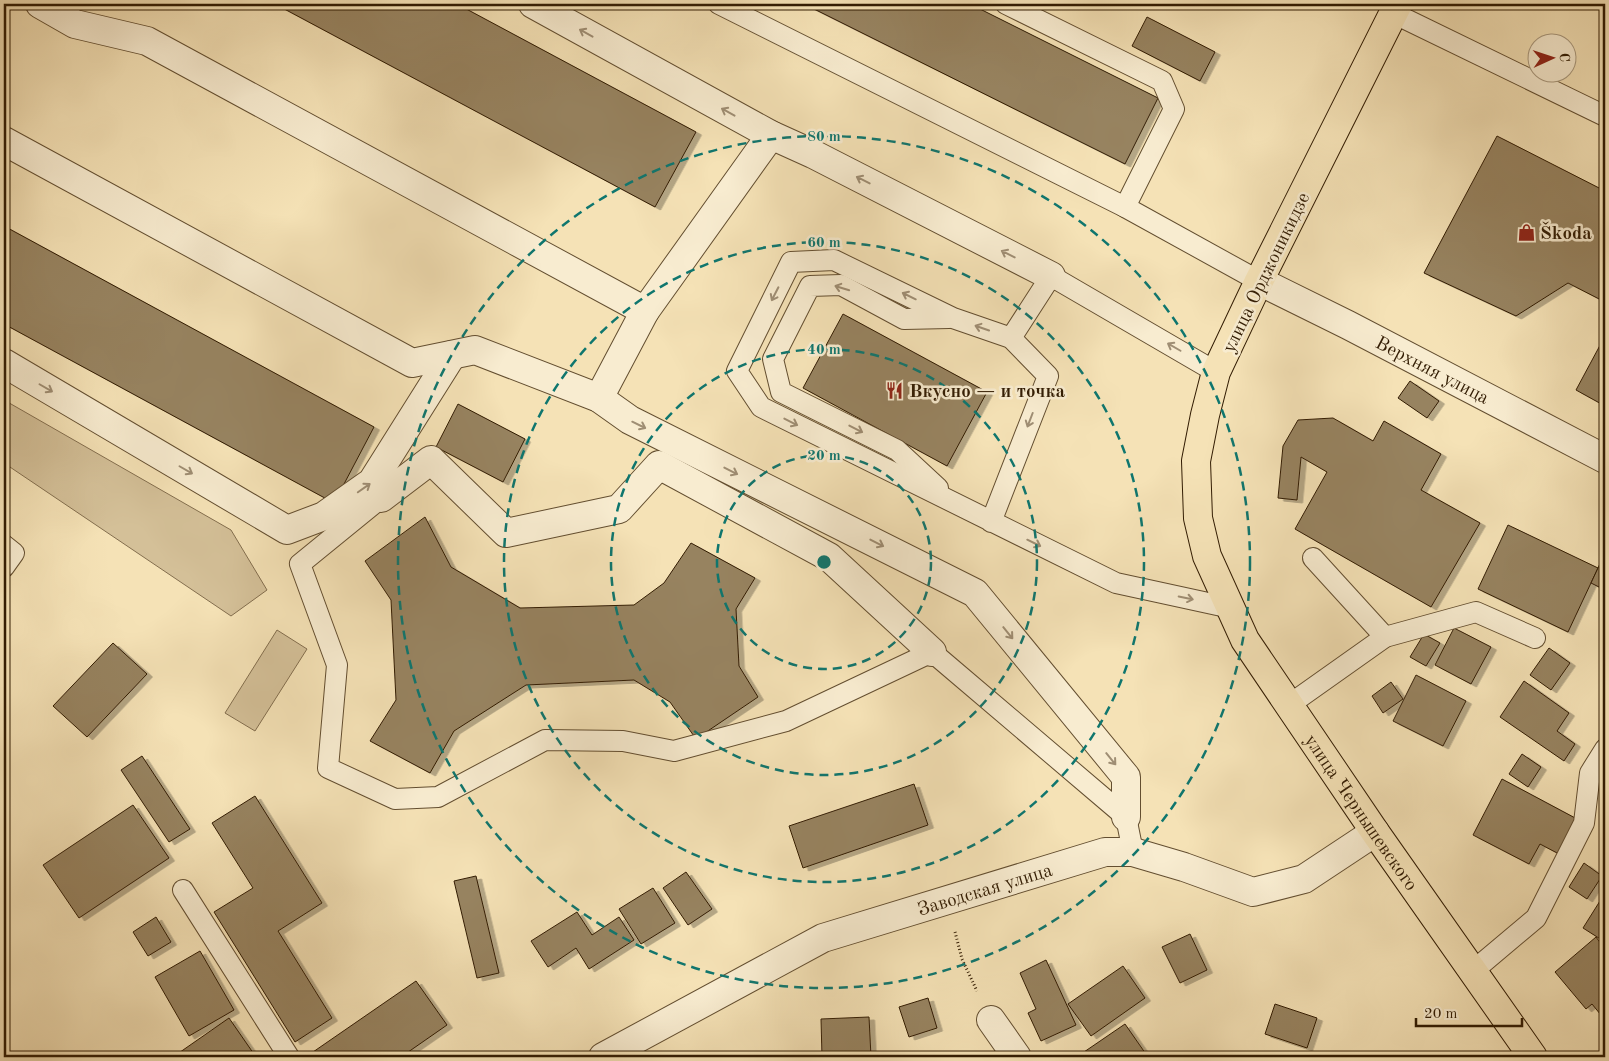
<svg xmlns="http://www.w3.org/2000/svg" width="1609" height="1061" font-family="'Old Standard TT',serif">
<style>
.green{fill:#d4c098;stroke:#836e4e}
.building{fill:#978360;stroke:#321c03;filter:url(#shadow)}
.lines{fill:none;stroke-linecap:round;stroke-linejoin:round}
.service-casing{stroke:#634e30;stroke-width:22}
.minor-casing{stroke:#634e30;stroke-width:30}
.primary-casing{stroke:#321c03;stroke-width:30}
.path{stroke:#321c03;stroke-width:3;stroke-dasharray:1 2.5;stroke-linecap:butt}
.service{stroke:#f8ecd0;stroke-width:20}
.minor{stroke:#f8ecd0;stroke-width:28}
.primary{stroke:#f5e2b6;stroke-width:28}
.oneway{stroke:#9f8e74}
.ring{fill:none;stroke:#0f766e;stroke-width:2.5;stroke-dasharray:9 6}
.labels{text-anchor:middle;stroke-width:5;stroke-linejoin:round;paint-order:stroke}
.poi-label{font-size:19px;font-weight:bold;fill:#321c03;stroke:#f8ecd0;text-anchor:start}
.street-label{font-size:19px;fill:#321c03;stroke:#f8ecd0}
.centre{fill:#0f766e;stroke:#f8ecd0;stroke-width:2.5}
.ring-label{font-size:15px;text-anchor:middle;font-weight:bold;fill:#0f766e;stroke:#f8ecd0;stroke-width:5;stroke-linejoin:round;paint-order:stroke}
</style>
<defs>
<filter id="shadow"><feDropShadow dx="5.5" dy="3" stdDeviation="0" flood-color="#0004"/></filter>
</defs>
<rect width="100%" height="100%" fill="#f5e2b6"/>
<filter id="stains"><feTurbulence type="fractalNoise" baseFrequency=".004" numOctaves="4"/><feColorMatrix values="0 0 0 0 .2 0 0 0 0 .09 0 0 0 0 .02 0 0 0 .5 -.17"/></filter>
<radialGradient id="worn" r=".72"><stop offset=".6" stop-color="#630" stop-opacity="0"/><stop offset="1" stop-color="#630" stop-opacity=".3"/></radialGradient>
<g class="green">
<polygon points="4,400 231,530 267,590 231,616 4,463"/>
<polygon points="277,630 307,649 255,731 225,713"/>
</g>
<g class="building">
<polygon points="275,4 457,4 696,132 655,207"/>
<polygon points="804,4 970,4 1158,98 1125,164"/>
<polygon points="1147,17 1215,52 1200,81 1132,46"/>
<polygon points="1497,136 1605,191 1605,302 1568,283 1516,316 1424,273"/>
<polygon points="4,226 374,427 334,503 4,324"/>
<polygon points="843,314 987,392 947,466 803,388"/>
<polygon points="1605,336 1605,406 1576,390"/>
<polygon points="1410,381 1439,401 1427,418 1398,398"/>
<polygon points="458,404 525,439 503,482 436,447"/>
<polygon points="1333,418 1373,441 1384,421 1441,454 1421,490 1480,523 1431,607 1295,529 1327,472 1301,457 1297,500 1278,498 1283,446 1298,420"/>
<polygon points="425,517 451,567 520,608 634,605 664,583 691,543 755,578 736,609 739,666 758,697 696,739 670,702 634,680 526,685 454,731 430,773 370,741 396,700 391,600 365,561"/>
<polygon points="1508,525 1598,568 1568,632 1478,589"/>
<polygon points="1605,553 1605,590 1591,583"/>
<polygon points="1454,628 1491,647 1471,684 1435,665"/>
<polygon points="1424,634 1440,643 1426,666 1410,657"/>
<polygon points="113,643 147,674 87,737 53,706"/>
<polygon points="1549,648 1570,663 1551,690 1530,675"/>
<polygon points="1416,675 1466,701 1443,746 1393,721"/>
<polygon points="1524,681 1569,713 1557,731 1575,744 1564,761 1500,717"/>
<polygon points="1391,682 1403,699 1383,713 1372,696"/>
<polygon points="1522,754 1541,767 1528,787 1509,774"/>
<polygon points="142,756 190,829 169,842 121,770"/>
<polygon points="1502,779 1577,819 1559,854 1540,844 1529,864 1473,835"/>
<polygon points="914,784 928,825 803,868 789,826"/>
<polygon points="255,796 322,903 278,931 332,1018 295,1042 214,912 253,888 212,823"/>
<polygon points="133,805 169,858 79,918 43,865"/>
<polygon points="1584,863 1602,876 1587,899 1569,887"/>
<polygon points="686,872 712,909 688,925 663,888"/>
<polygon points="476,876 499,973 477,978 454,881"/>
<polygon points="653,888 675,923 641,944 619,909"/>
<polygon points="1605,893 1605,942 1583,928"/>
<polygon points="577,912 592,935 619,917 634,940 589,969 576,948 548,967 531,941"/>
<polygon points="156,917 171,942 148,956 133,932"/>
<polygon points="1190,934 1207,970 1180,983 1162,947"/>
<polygon points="1596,937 1605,949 1605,1020 1592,1004 1586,1009 1555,972"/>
<polygon points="200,951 234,1010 189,1036 155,977"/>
<polygon points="1046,960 1076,1025 1041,1041 1028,1013 1036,1009 1020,973"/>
<polygon points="1123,966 1145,998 1091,1036 1068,1004"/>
<polygon points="416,981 447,1025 401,1057 317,1057 313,1052"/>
<polygon points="928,998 937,1028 909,1037 899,1007"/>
<polygon points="1275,1004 1317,1018 1307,1048 1265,1034"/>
<polygon points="869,1017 871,1057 822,1057 821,1019"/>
<polygon points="229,1018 256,1057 173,1057"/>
<polygon points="1125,1024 1148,1057 1088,1057 1084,1052"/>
</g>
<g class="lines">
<defs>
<g id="service">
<polyline points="719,4 1125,207 1259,281"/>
<polyline points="1006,4 1162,81 1174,109 1125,207"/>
<polyline points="1393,13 1605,116"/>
<polyline points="1011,338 1051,276 1216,372"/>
<polyline points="938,488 897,450 781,392 773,359 810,286 841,285 904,319 949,318"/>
<polyline points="381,498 300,564 337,665 328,768 395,799 438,797 545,740 623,741 674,751 786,721 932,652 1126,817 1133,852"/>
<polyline points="991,522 1048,376 1011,338 953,318 834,260 791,262 737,371 761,407 1116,583 1231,608"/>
<polyline points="4,545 14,553 4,567"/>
<polyline points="1313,558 1385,637"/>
<polyline points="1289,705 1385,637 1476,612 1535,638"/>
<polyline points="183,890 289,1057"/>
<polyline points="1473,971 1536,918 1584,823 1590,773 1605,749"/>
</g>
<g id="minor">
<polyline points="40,4 75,24 147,41 645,311 771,135"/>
<polyline points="533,4 771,135 813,154 1051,276"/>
<polyline points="4,141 412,363 475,350 599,398 630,420 975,593 1126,777 1126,817"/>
<path id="s1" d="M1259,281L1348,325L1605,459"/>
<polyline points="4,363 287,530 324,516 372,482 452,355"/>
<polyline points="599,398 645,311"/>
<polyline points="381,498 431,460 506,533 619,509 659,465 829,557 932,652"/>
<polyline points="991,1020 1017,1057"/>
<path id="s2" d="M603,1057L823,938L1105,852H1133L1184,867L1253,892L1304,879L1375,832"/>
</g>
<g id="primary">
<path id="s3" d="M1398,4L1259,281L1216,372L1205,415L1196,461L1198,518L1207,556L1245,640L1375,832L1533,1057"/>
</g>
</defs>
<use href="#service" class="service-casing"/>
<use href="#minor" class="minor-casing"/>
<use href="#primary" class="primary-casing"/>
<polyline class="path" points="955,932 962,959 977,991"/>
<use href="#service" class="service"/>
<use href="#minor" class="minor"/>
<use href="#primary" class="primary"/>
</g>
<defs><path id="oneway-shaft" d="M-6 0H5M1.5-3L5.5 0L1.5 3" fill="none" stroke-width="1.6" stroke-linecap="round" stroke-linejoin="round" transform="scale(1.25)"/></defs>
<g class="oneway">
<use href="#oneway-shaft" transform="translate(586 33) rotate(-151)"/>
<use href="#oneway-shaft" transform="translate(728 112) rotate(-151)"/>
<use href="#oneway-shaft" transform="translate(863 180) rotate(-153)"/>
<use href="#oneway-shaft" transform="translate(1008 254) rotate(-153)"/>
<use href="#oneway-shaft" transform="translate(842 288) rotate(-163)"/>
<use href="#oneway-shaft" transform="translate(775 294) rotate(117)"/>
<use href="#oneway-shaft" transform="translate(909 296) rotate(-154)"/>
<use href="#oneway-shaft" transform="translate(982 328) rotate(-161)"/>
<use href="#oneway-shaft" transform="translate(1174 347) rotate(-150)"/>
<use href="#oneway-shaft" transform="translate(46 388) rotate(30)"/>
<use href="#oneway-shaft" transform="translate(1030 420) rotate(111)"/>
<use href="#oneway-shaft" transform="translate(791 422) rotate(27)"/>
<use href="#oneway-shaft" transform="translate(639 425) rotate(26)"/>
<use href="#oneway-shaft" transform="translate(856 429) rotate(27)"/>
<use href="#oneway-shaft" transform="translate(186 470) rotate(30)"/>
<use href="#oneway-shaft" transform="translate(731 471) rotate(27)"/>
<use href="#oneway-shaft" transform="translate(364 488) rotate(-35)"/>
<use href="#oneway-shaft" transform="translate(877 543) rotate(27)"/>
<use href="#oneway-shaft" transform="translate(1034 543) rotate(26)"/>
<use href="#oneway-shaft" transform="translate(1186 598) rotate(12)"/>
<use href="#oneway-shaft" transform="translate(1008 633) rotate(51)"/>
<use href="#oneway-shaft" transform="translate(1111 759) rotate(51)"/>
</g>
<g class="ring">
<circle cx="824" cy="562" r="107"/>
<circle cx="824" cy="562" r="213"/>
<circle cx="824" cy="562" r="320"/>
<circle cx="824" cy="562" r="426"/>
</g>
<defs>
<symbol id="shop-bare" viewBox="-9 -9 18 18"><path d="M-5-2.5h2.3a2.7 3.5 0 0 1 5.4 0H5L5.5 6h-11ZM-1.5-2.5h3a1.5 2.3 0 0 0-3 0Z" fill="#8f2418" stroke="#f8ecd0" stroke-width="2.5" paint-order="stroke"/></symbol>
<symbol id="restaurant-bare" viewBox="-9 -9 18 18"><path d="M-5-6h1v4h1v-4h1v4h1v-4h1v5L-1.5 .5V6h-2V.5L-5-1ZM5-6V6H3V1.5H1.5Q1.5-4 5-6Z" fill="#8f2418" stroke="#f8ecd0" stroke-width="2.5" paint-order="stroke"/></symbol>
</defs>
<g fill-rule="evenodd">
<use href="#shop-bare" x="1514" y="220" width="25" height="25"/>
<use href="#restaurant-bare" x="882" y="378" width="25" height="25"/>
</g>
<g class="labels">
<g class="poi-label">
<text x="1540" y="239">Škoda</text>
<text x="909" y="397">Вкусно — и точка</text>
</g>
<g class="street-label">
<text transform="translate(1265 272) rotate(-64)" y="7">улица Орджоникидзе</text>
<text dy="7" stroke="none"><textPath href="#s1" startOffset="195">Верхняя улица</textPath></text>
<text dy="7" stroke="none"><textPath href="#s3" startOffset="898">улица Чернышевского</textPath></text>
<text dy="7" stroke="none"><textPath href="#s2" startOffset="419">Заводская улица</textPath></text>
</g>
</g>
<circle cx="824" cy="562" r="8" class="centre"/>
<g class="ring-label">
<text x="824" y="141">80 m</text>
<text x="824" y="247">60 m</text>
<text x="824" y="354">40 m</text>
<text x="824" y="460">20 m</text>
</g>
<rect width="1609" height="1061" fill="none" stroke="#f5e2b6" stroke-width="20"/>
<rect x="5" y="5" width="1599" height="1051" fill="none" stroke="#321c03" stroke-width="2.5"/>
<rect x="10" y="10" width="1589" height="1041" fill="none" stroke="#321c03"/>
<g transform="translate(1552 58) rotate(87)"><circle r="24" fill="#f8ecd0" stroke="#a9997e"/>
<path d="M0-4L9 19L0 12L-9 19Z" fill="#8f2418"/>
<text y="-8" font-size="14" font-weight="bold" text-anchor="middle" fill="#321c03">С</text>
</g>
<path d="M1416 1018v8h106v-8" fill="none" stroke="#321c03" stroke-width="2.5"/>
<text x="1424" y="1018" font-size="15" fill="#321c03" stroke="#f8ecd0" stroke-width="4" paint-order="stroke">20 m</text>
<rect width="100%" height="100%" filter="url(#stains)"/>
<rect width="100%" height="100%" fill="url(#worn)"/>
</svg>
